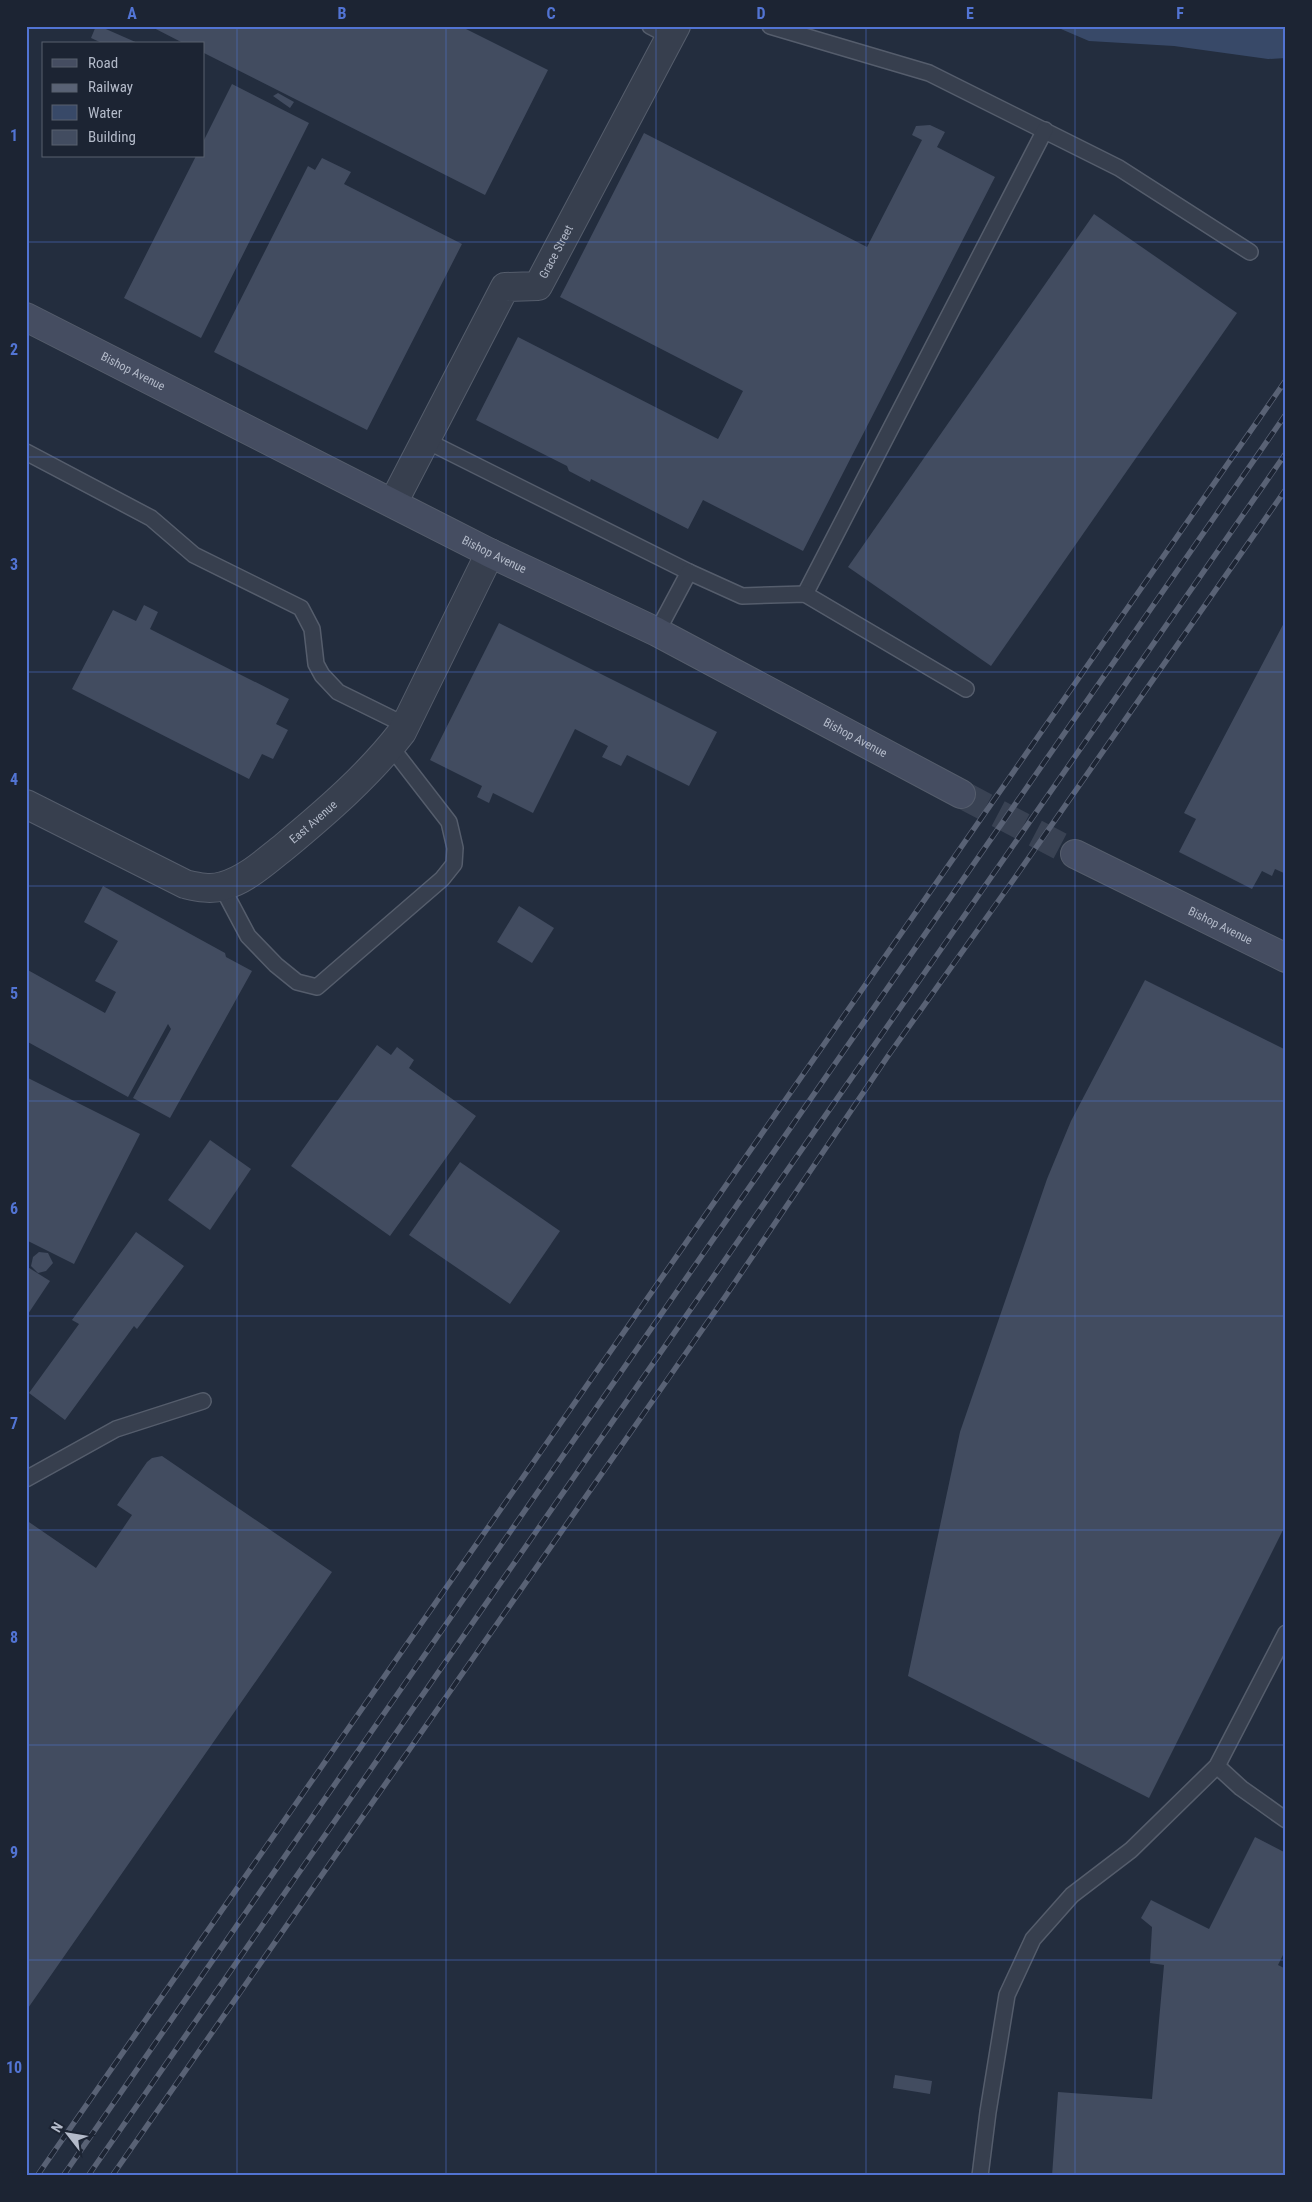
<svg xmlns="http://www.w3.org/2000/svg" width="1312" height="2202" font-family="'Roboto Condensed',sans-serif">
<style>
.water{fill:#384968}
.building{fill:#424c60}
.lines{fill:none;stroke-linecap:round;stroke-linejoin:round}
.secondary-tunnel{stroke:#394253;stroke-width:28;stroke-dasharray:28 14;stroke-linecap:butt}
.lane-casing{stroke:#555d6c;stroke-width:18}
.street-casing{stroke:#555d6c;stroke-width:30}
.secondary-casing{stroke:#555d6c;stroke-width:30}
.lane{stroke:#373f4e;stroke-width:15}
.street{stroke:#373f4e;stroke-width:28}
.secondary{stroke:#454d61;stroke-width:28}
.rail-casing{stroke:#596275;stroke-width:5.5}
.rail{stroke:#1c2433;stroke-width:4;stroke-dasharray:11;stroke-linecap:butt}
.grid{fill:none;stroke:#5274d3;stroke-width:1;stroke-opacity:0.55}
.labels{text-anchor:middle;stroke-width:4;stroke-linejoin:round;paint-order:stroke}
.street-label{font-size:12px;fill:#b3bac9;stroke:#1c2433}
.neatline{fill:none;stroke:#5274d3;stroke-width:2}
.grid-label{font-size:16px;text-anchor:middle;font-weight:bold;fill:#5274d3}
</style>
<rect width="100%" height="100%" fill="#232d3e"/>
<polygon class="water" points="1054,26 1286,26 1286,58 1268,59 1174,46 1089,41"/>
<g class="building">
<polygon points="96,26 99,26 140,44 104,44 91,38"/>
<polygon points="150,26 460,26 548,70 485,195 204,53 204,44 185,44"/>
<polygon points="232,84 309,123 201,338 124,298 196,156 204,156 204,140"/>
<polygon points="278,93 294,102 290,108 273,96"/>
<polygon points="930,125 945,132 937,147 995,177 803,551 703,500 688,529 591,479 590,482 569,471 567,466 476,420 518,337 718,439 743,391 560,297 644,133 867,247 922,140 912,135 916,126"/>
<polygon points="322,158 351,172 344,184 462,244 367,430 214,352 308,166 315,170"/>
<polygon points="1094,214 1237,313 991,666 848,567"/>
<polygon points="144,605 158,612 150,629 289,699 276,724 288,730 273,759 262,754 249,779 72,689 113,610 136,621"/>
<polygon points="1286,619 1286,874 1275,869 1272,876 1262,871 1252,889 1179,852 1196,819 1184,813"/>
<polygon points="499,623 717,732 689,786 627,755 621,766 602,757 608,746 575,729 533,813 493,793 489,803 477,797 482,786 430,760"/>
<polygon points="103,886 225,953 226,957 252,971 170,1118 133,1098 171,1029 168,1024 128,1097 26,1041 26,969 105,1013 116,992 95,981 118,941 84,922"/>
<polygon points="519,906 554,928 532,963 497,942"/>
<polygon points="1145,980 1286,1050 1286,1524 1149,1798 908,1676 960,1432 1047,1179 1071,1121"/>
<polygon points="377,1045 391,1055 397,1047 414,1060 409,1068 476,1116 390,1236 291,1166"/>
<polygon points="26,1077 140,1134 74,1264 26,1240"/>
<polygon points="210,1140 251,1169 210,1230 168,1200"/>
<polygon points="460,1162 560,1231 510,1304 409,1235"/>
<polygon points="136,1232 184,1266 137,1329 134,1326 65,1420 29,1393 79,1324 72,1320"/>
<polygon points="39,1252 48,1253 53,1263 46,1271 38,1273 31,1266 33,1257"/>
<polygon points="26,1266 50,1281 26,1317"/>
<polygon points="162,1456 332,1572 26,2011 26,1520 96,1568 132,1515 117,1505 147,1462 152,1458"/>
<polygon points="1255,1837 1286,1853 1286,1949 1278,1965 1286,1969 1286,2176 1052,2176 1058,2092 1152,2099 1164,1965 1150,1963 1152,1927 1141,1918 1151,1900 1209,1929"/>
<polygon points="895,2075 932,2081 930,2094 893,2088"/>
</g>
<g class="lines">
<polyline class="secondary-tunnel" points="961,794 1075,854"/>
<defs>
<g id="lane">
<polyline points="650,26 671,37"/>
<polyline points="770,26 929,73 1119,168 1250,252"/>
<polyline points="425,440 689,572"/>
<polyline points="26,452 151,518 194,555 301,608 312,629 316,664 322,675 338,692 405,725"/>
<polyline points="805,594 1045,130"/>
<polyline points="657,632 689,572 742,596 805,594 966,689"/>
<polyline points="222,887 248,936 276,965 297,982 317,987 442,879 454,864 455,848 449,822 391,747"/>
<polyline points="26,1479 116,1429 203,1401"/>
<polyline points="1217,1766 1241,1788 1286,1820"/>
<polyline points="980,2176 988,2112 1007,1995 1033,1939 1072,1895 1131,1850 1217,1766 1286,1633"/>
</g>
<g id="street">
<path id="s1" d="M393,503L505,287L538,286L676,26"/>
<path id="s2" d="M26,804L185,884C198,887 210,890 223,886C246,880 266,861 284,847C326,812 369,775 402,732L490,553"/>
</g>
<g id="secondary">
<path id="s3" d="M26,317L490,553L657,632L961,794"/>
<path id="s4" d="M1075,854L1286,958"/>
</g>
</defs>
<use href="#lane" class="lane-casing"/>
<use href="#street" class="street-casing"/>
<use href="#secondary" class="secondary-casing"/>
<use href="#lane" class="lane"/>
<use href="#street" class="street"/>
<use href="#secondary" class="secondary"/>
<defs>
<g id="rail">
<polyline points="37,2176 1286,380"/>
<polyline points="63,2176 1286,414"/>
<polyline points="88,2176 1286,453"/>
<polyline points="112,2176 725,1297 888,1056 1014,879 1286,489"/>
</g>
</defs>
<use href="#rail" class="rail-casing"/>
<use href="#rail" class="rail"/>
</g>
<path class="grid" d="M237,26V2176M446,26V2176M656,26V2176M866,26V2176M1075,26V2176M26,242H1286M26,457H1286M26,672H1286M26,886H1286M26,1101H1286M26,1316H1286M26,1530H1286M26,1745H1286M26,1960H1286"/>
<g class="labels">
<g class="street-label">
<text dy="4" stroke="none"><textPath href="#s1" startOffset="315">Grace Street</textPath></text>
<text dy="4" stroke="none"><textPath href="#s3" startOffset="120">Bishop Avenue</textPath></text>
<text dy="4" stroke="none"><textPath href="#s3" startOffset="525">Bishop Avenue</textPath></text>
<text dy="4" stroke="none"><textPath href="#s3" startOffset="930">Bishop Avenue</textPath></text>
<text dy="4" stroke="none"><textPath href="#s2" startOffset="328">East Avenue</textPath></text>
<text dy="4" stroke="none"><textPath href="#s4" startOffset="162">Bishop Avenue</textPath></text>
</g>
</g>
<rect width="1312" height="2202" fill="none" stroke="#1c2433" stroke-width="55"/>
<rect x="42" y="42" width="162" height="115" fill="#1c2433" stroke="#58606f"/>
<rect x="52" y="59" width="25" height="8" fill="#454d61" stroke="#58606f"/>
<text x="88" y="68" font-size="15" fill="#b3bac9">Road</text>
<rect x="52" y="84" width="25" height="8" fill="#596275" stroke="#58606f"/>
<text x="88" y="92" font-size="15" fill="#b3bac9">Railway</text>
<rect x="52" y="105" width="25" height="15" fill="#384968" stroke="#58606f"/>
<text x="88" y="118" font-size="15" fill="#b3bac9">Water</text>
<rect x="52" y="130" width="25" height="15" fill="#424c60" stroke="#58606f"/>
<text x="88" y="142" font-size="15" fill="#b3bac9">Building</text>
<g transform="translate(68 2134) rotate(301)" stroke="#1c2433" stroke-width="4" paint-order="stroke">
<path d="M0-4L9 19L0 12L-9 19Z" fill="#b3bac9"/>
<text y="-8" font-size="14" font-weight="bold" text-anchor="middle" fill="#b3bac9">N</text>
</g>
<rect x="28" y="28" width="1256" height="2146" class="neatline"/>
<g class="grid-label">
<text x="132" y="19">A</text>
<text x="342" y="19">B</text>
<text x="551" y="19">C</text>
<text x="761" y="19">D</text>
<text x="970" y="19">E</text>
<text x="1180" y="19">F</text>
<text x="14" y="141">1</text>
<text x="14" y="355">2</text>
<text x="14" y="570">3</text>
<text x="14" y="785">4</text>
<text x="14" y="999">5</text>
<text x="14" y="1214">6</text>
<text x="14" y="1429">7</text>
<text x="14" y="1643">8</text>
<text x="14" y="1858">9</text>
<text x="14" y="2073">10</text>
</g>
</svg>
